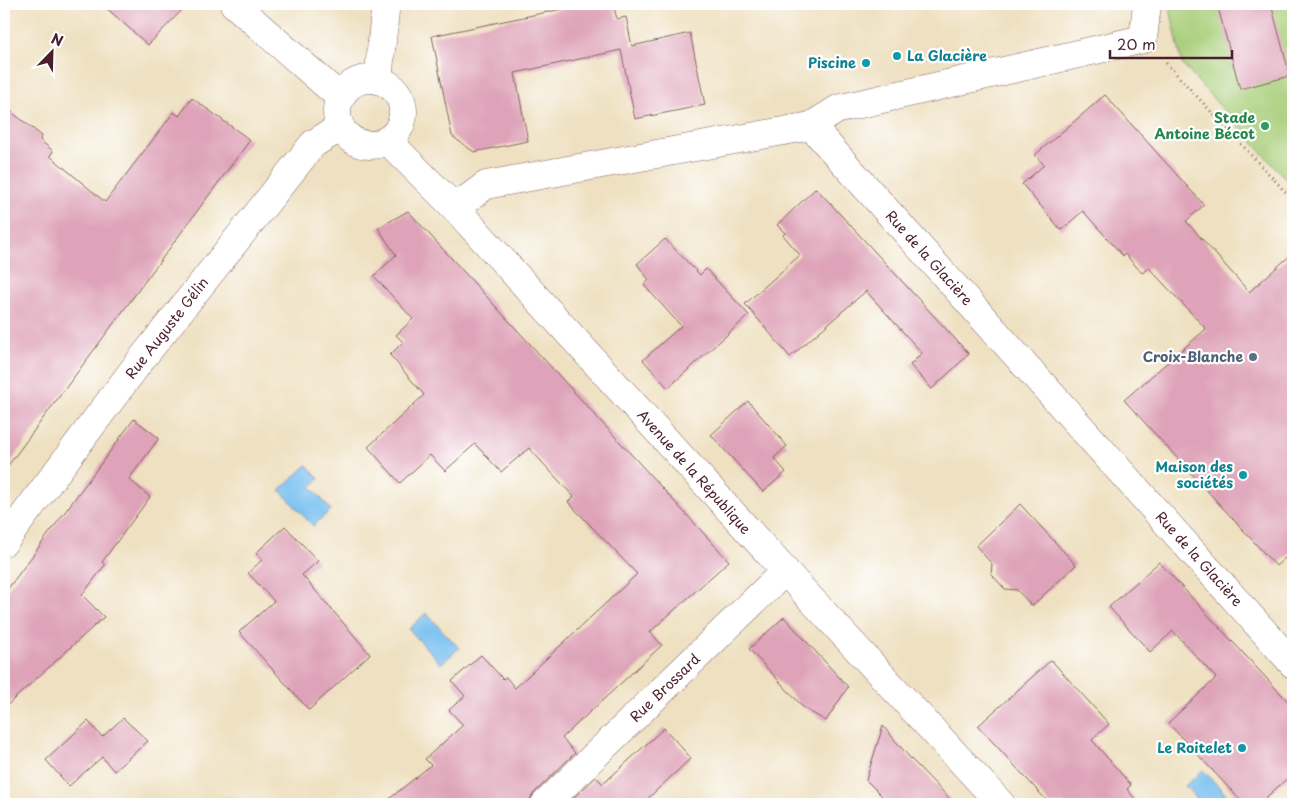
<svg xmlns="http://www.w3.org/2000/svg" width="1297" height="808" font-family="'Playpen Sans',sans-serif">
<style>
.green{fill:#a8ce79;stroke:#797652}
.water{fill:#78c0f0;stroke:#61708e}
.building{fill:#dea3b8}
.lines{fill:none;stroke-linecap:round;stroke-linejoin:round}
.minor-casing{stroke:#83635f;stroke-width:29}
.major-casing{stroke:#83635f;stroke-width:29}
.path{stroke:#83635f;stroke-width:3;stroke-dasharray:1 4;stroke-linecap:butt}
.minor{stroke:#fff;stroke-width:28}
.major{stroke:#fff;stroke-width:28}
.culture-dot{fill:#0f9aa8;stroke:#fff;stroke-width:2}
.leisure-dot{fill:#2e9e5b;stroke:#fff;stroke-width:2}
.service-dot{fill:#5c6f8a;stroke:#fff;stroke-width:2}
.labels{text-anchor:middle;stroke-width:4.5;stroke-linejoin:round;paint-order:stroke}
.culture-label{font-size:14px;font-weight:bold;fill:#0d838f;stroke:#fff;text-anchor:end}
.leisure-label{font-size:14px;font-weight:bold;fill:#27864d;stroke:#fff;text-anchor:end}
.street-label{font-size:14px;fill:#4a1f2b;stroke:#fff}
.service-label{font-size:14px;font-weight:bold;fill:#4e5e75;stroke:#fff;text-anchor:end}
</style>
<rect width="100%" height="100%" fill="#fff"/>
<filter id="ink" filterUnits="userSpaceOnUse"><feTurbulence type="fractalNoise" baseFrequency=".02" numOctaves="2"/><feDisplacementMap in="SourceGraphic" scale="10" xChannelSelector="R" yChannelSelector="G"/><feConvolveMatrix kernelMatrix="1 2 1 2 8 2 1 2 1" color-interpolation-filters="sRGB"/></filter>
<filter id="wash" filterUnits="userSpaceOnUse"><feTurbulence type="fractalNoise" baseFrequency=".0096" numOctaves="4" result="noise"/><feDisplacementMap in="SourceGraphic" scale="20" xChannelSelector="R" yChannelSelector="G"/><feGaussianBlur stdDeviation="1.12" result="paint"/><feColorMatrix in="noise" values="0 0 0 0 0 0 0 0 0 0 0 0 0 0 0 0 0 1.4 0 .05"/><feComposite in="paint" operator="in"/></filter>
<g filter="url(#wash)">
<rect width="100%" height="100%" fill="#eee0c0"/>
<polygon class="green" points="1169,4 1293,4 1293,187 1182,64"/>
<g class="water">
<polygon points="307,465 319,479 311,487 331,510 313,526 280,490"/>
<polygon points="426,613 459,648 441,664 409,629"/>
<polygon points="1203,770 1235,804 1202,804 1185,786"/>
<polygon points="232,798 235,800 242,800 245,804 211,804 211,800"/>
</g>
<g id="blocks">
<g class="building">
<polygon points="102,4 188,4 148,45"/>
<polygon points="586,4 613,4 617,19 626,17 632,46 690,33 705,105 635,119 621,50 515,73 528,141 474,152 452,136 432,36"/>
<polygon points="1217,4 1271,4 1290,76 1240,89"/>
<polygon points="1105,95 1204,205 1186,221 1249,292 1293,253 1293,551 1276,566 1124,400 1206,329 1149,268 1142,273 1125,254 1123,256 1083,211 1061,230 1022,184 1044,165 1035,155"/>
<polygon points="192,98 250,140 4,471 4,106 42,136 40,140 53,151 50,156 105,202 174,112 179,116"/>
<polygon points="816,188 969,354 932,389 910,365 922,353 866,291 790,357 745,304 800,255 783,235 785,233 777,225"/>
<polygon points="408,211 729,561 650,632 662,645 562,738 575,753 534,793 530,799 530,804 383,804 431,765 425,759 463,725 449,710 465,696 452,681 481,655 503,679 506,677 515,688 637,574 568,502 574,497 529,448 501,472 475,444 445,471 430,455 400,483 368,447 424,395 390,355 403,342 396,335 413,319 374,276 396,255 378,228"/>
<polygon points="665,239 700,275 706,269 749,315 668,388 643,360 681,326 644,285 649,280 637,264"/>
<polygon points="748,401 787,446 774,458 786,472 763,492 711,435"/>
<polygon points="134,419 159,438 129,479 150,497 102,562 105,565 82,595 104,617 4,708 4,594"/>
<polygon points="1020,504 1076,565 1032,606 1017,590 1005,589 991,574 992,564 976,546"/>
<polygon points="285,526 318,561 302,575 370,654 309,710 239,632 274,601 248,573 262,560 256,553"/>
<polygon points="1159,562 1293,707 1293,773 1259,804 1244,804 1168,723 1216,678 1173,631 1150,652 1109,607"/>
<polygon points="784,617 848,687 826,721 804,708 749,649"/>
<polygon points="1051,660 1109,724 1092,740 1131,785 1127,789 1139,804 1050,804 978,726"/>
<polygon points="123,718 148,741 114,771 102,757 69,786 46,760 88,721 102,737"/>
<polygon points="883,726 910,758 955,804 890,804 866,780"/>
<polygon points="664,728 691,758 642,804 567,804 596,777 603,784"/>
</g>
</g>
</g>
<g filter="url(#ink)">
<use href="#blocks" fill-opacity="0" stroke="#83635f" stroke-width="1"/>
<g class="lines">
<defs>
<g id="minor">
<polyline points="234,4 341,98"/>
<polyline points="811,126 838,109 1143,39 1147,4"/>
<polyline points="455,208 486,185 811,126 1293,664"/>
<polyline points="4,542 140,361 313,144 341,127"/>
<polyline points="545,804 785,571"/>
</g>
<g id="major">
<circle cx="370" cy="112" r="33"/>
<polyline points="378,80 385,11 384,4"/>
<polyline points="387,140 455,208 785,571 1001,804"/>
</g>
</defs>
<use href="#minor" class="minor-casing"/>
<use href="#major" class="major-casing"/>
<polyline class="path" points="1166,63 1293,200"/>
<use href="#minor" class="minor"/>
<use href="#major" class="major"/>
</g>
</g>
<g class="culture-dot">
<circle cx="897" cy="56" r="5"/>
<circle cx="866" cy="63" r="5"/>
<circle cx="1243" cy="475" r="5"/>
<circle cx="1242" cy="748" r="5"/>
</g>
<circle class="leisure-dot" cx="1265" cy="126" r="5"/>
<circle class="service-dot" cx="1253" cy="357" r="5"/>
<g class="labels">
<g class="culture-label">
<text x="907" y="61" text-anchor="start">La Glacière</text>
<text x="856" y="68">Piscine</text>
<text x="1233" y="472">Maison des<tspan x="1233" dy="16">sociétés</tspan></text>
<text x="1232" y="753">Le Roitelet</text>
</g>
<g class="leisure-label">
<text x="1255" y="123">Stade<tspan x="1255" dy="16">Antoine Bécot</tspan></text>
</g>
<g class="street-label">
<text transform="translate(929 258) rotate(48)" y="5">Rue de la Glacière</text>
<text transform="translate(167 328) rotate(-52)" y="5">Rue Auguste Gélin</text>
<text transform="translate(694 472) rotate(48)" y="5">Avenue de la République</text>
<text transform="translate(1199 559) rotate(48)" y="5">Rue de la Glacière</text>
<text transform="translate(665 688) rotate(-44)" y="5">Rue Brossard</text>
</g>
<g class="service-label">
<text x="1243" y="362">Croix-Blanche</text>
</g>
</g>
<rect width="1297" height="808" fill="none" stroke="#fff" stroke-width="20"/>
<g transform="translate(52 52) rotate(23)" stroke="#ffffff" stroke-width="4" paint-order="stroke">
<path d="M0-4L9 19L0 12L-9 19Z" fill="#4a1f2b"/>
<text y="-8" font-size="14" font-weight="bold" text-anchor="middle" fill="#4a1f2b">N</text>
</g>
<path d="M1110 50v8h122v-8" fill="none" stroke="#4a1f2b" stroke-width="2.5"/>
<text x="1117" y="50" font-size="15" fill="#4a1f2b" stroke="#ffffff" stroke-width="4" paint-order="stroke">20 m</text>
</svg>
